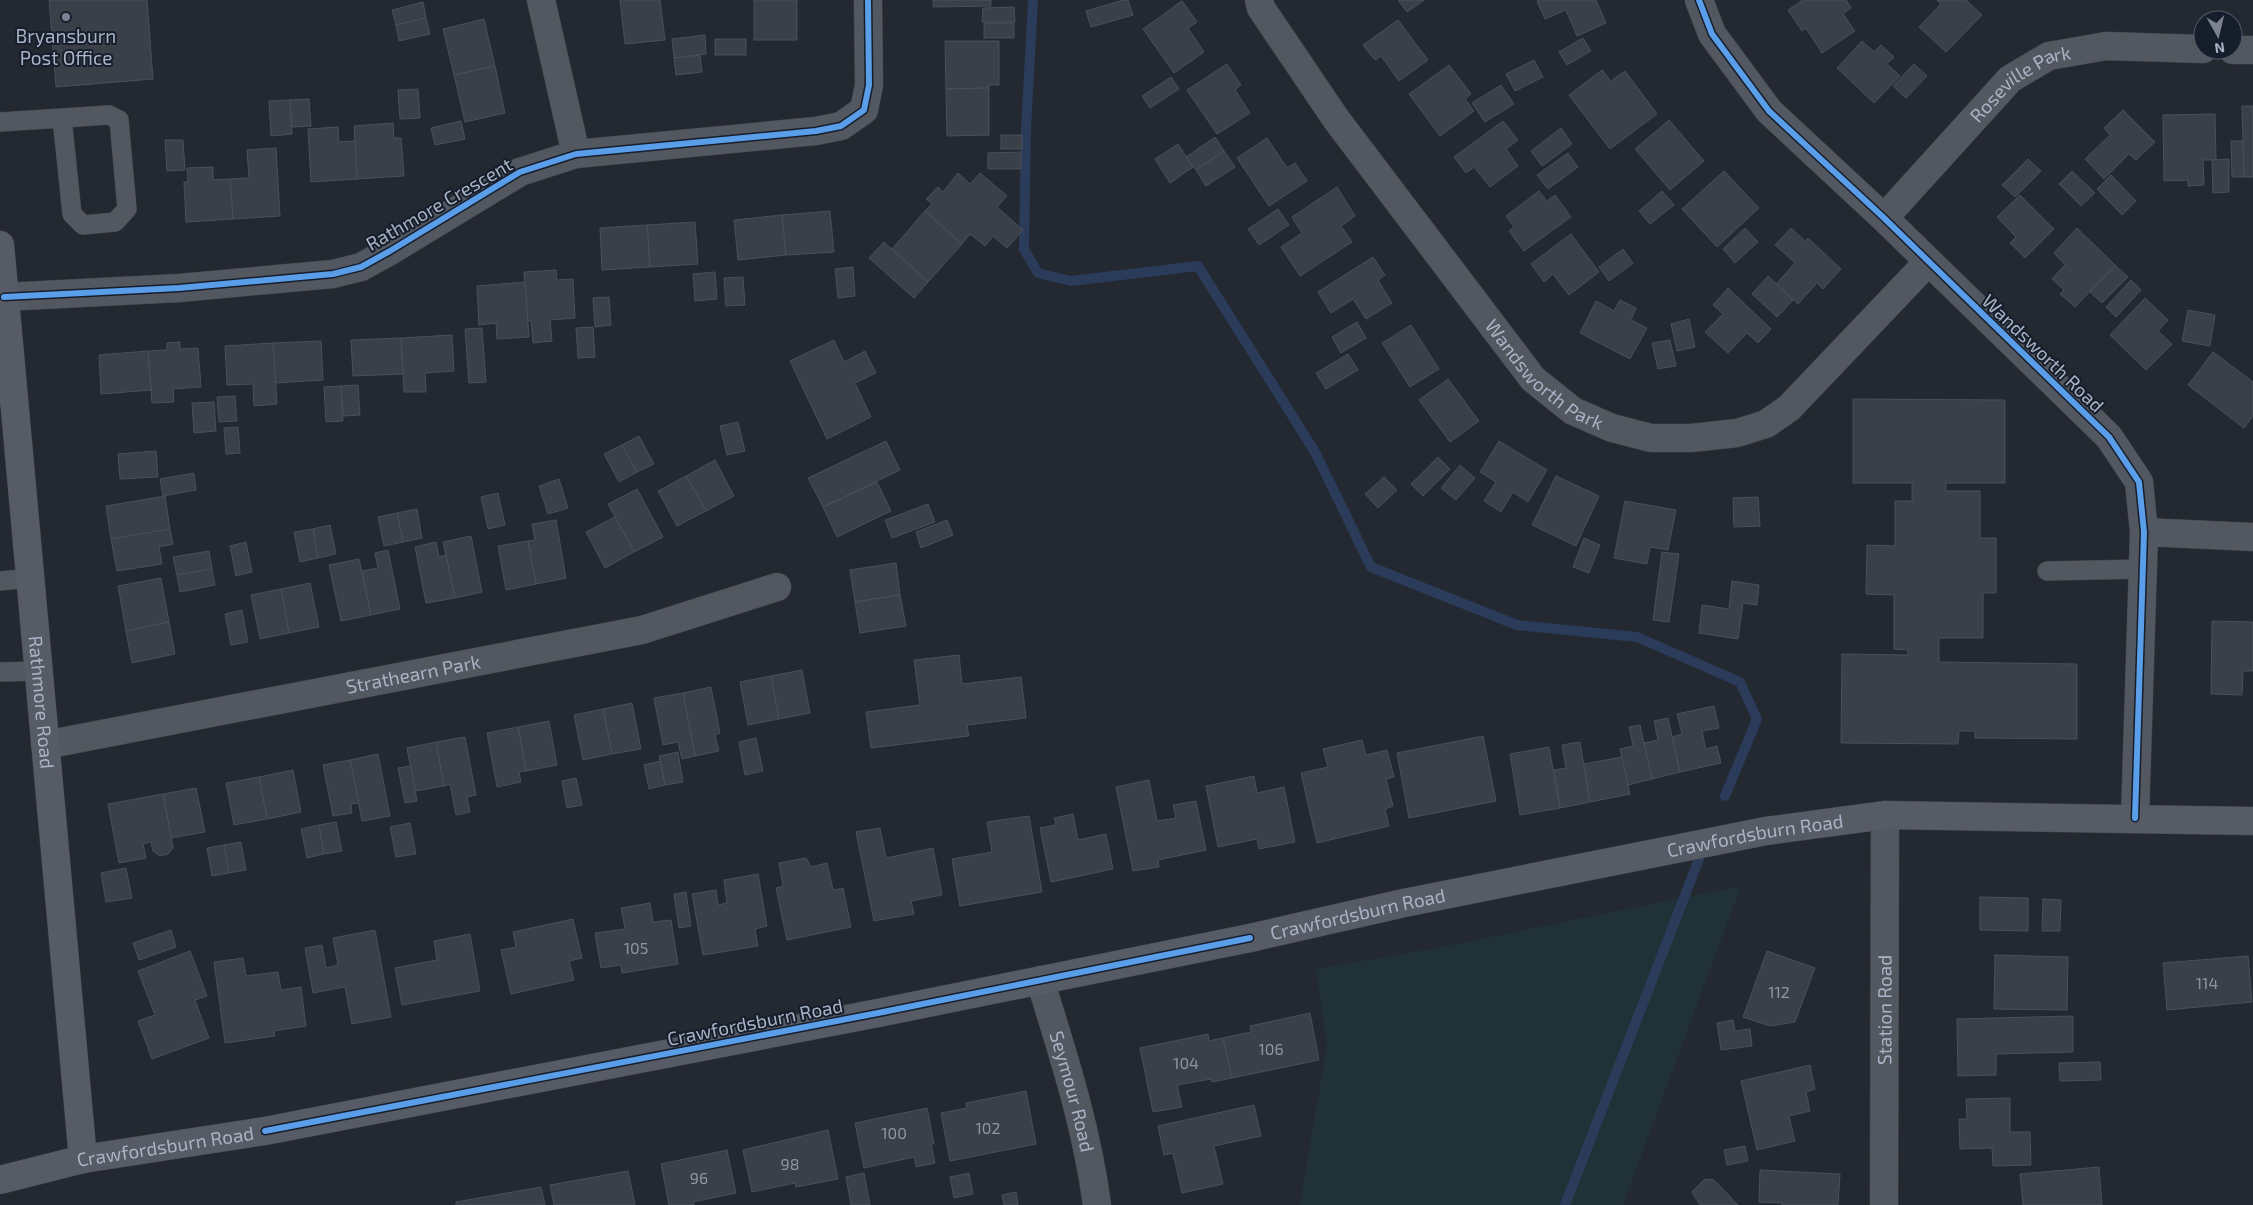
<svg xmlns="http://www.w3.org/2000/svg" width="2253" height="1205" font-family="'Exo 2',sans-serif">
<style>
.green{fill:#203238}
.lines{fill:none;stroke-linecap:round;stroke-linejoin:round}
.stream{stroke:#2b3c5b;stroke-width:10}
.building{fill:#3a3f48;stroke:#4a505a}
.lane-casing{stroke:#3f434a;stroke-width:20}
.street-casing{stroke:#3f434a;stroke-width:29}
.secondary-casing{stroke:#3f434a;stroke-width:29}
.lane{stroke:#525760;stroke-width:19}
.street{stroke:#525760;stroke-width:28}
.secondary{stroke:#565b65;stroke-width:28}
.cycleway-casing{stroke:#161e2c;stroke-width:9}
.cycleway{stroke:#5a9eea;stroke-width:6}
.poi-dot{fill:#7b8291;stroke:#161e2c;stroke-width:2}
.labels{text-anchor:middle;stroke-width:4;stroke-linejoin:round;paint-order:stroke}
.number-label{font-size:16px;fill:#8e96a6}
.poi-label{font-size:19px;fill:#aab3c5;stroke:#161e2c}
.street-label{font-size:19px;fill:#aab3c5;stroke:#161e2c}
</style>
<rect width="100%" height="100%" fill="#232831"/>
<polygon class="green" points="1741,886 1623,1205 1300,1205 1327,1045 1316,969 1431,949"/>
<g class="lines">
<g class="stream">
<polyline points="1033,0 1026,129 1024,249 1038,273 1071,281 1198,266 1315,452 1371,567 1517,625 1637,637 1740,682 1757,719 1725,796"/>
<polyline points="1565,1205 1699,859"/>
</g>
</g>
<g class="building">
<polygon points="49,0 147,0 153,79 56,87"/>
<polygon points="620,0 660,0 665,40 625,44"/>
<rect x="754" y="0" width="43" height="40"/>
<polygon points="933,0 991,0 991,6 933,7"/>
<polygon points="1123,0 1128,0 1133,15 1091,27 1086,11"/>
<polygon points="1398,0 1424,0 1407,12"/>
<polygon points="1540,0 1596,0 1606,23 1577,36 1566,10 1545,19 1537,1"/>
<polygon points="1803,0 1846,0 1851,8 1843,14 1855,31 1822,53 1806,28 1802,31 1788,10"/>
<polygon points="1937,0 1966,0 1982,15 1946,52 1919,27 1941,4"/>
<polygon points="1182,1 1197,22 1188,28 1204,52 1174,73 1143,29"/>
<polygon points="423,2 426,18 396,25 392,10"/>
<polygon points="1014,7 1015,22 982,22 983,8"/>
<polygon points="426,18 430,34 399,41 396,25"/>
<polygon points="484,19 495,66 454,75 443,29"/>
<polygon points="1398,20 1428,60 1399,81 1381,56 1375,60 1363,45"/>
<rect x="984" y="23" width="30" height="15"/>
<polygon points="705,35 706,54 674,58 672,39"/>
<polygon points="1583,38 1591,51 1567,65 1559,52"/>
<rect x="715" y="39" width="31" height="16"/>
<polygon points="945,41 999,41 999,85 989,85 989,88 946,89"/>
<polygon points="1862,41 1874,52 1881,45 1894,57 1887,64 1900,76 1874,103 1837,68"/>
<polygon points="700,55 702,72 676,75 674,58"/>
<polygon points="1534,60 1543,77 1515,91 1506,74"/>
<polygon points="1227,64 1241,85 1235,90 1250,113 1217,134 1187,90"/>
<polygon points="1914,64 1927,76 1906,98 1893,86"/>
<polygon points="1449,65 1471,94 1465,99 1474,111 1440,136 1409,94"/>
<polygon points="495,66 505,113 465,122 454,75"/>
<polygon points="1602,70 1611,81 1625,71 1657,114 1610,149 1569,95"/>
<polygon points="1171,77 1179,89 1150,108 1142,96"/>
<polygon points="1501,85 1514,104 1485,122 1472,103"/>
<polygon points="989,88 989,135 947,136 946,89"/>
<polygon points="418,89 420,118 400,119 398,90"/>
<polygon points="309,99 311,126 292,127 290,100"/>
<polygon points="290,100 292,134 271,136 269,101"/>
<polygon points="2242,106 2253,106 2253,177 2244,177"/>
<polygon points="2123,110 2155,142 2136,160 2129,154 2104,179 2085,159 2110,135 2104,128"/>
<polygon points="2215,114 2216,160 2203,160 2204,185 2188,186 2188,180 2164,181 2163,115"/>
<polygon points="1669,120 1704,161 1670,190 1635,149"/>
<polygon points="461,121 465,139 435,145 431,128"/>
<polygon points="1503,121 1518,140 1506,149 1518,166 1490,187 1474,167 1466,173 1454,157"/>
<polygon points="393,123 394,138 401,138 404,176 357,179 354,126"/>
<polygon points="338,127 339,142 355,141 357,179 311,182 308,129"/>
<polygon points="1561,128 1572,144 1542,166 1531,151"/>
<rect x="1001" y="135" width="21" height="14"/>
<polygon points="1215,137 1224,151 1196,170 1186,157"/>
<polygon points="1267,138 1287,168 1295,163 1307,181 1269,206 1237,158"/>
<polygon points="165,140 183,140 185,170 167,171"/>
<polygon points="2231,141 2243,141 2244,177 2232,177"/>
<polygon points="1178,144 1193,167 1170,183 1155,159"/>
<polygon points="276,148 280,216 233,219 230,179 249,178 247,150"/>
<polygon points="1224,151 1235,167 1206,186 1196,170"/>
<polygon points="1021,152 1021,169 988,169 988,153"/>
<polygon points="1568,153 1578,167 1548,189 1537,175"/>
<polygon points="2028,159 2041,171 2015,197 2002,185"/>
<polygon points="2229,159 2229,192 2213,193 2212,160"/>
<polygon points="213,167 213,180 230,179 233,219 186,222 184,182 188,182 187,168"/>
<polygon points="1724,171 1759,208 1717,247 1682,209"/>
<polygon points="2072,171 2095,193 2081,206 2059,184"/>
<polygon points="958,173 970,184 980,173 1007,196 997,207 1023,230 1007,248 993,236 985,246 970,234 962,244 925,211 932,204 926,199 938,187 943,192"/>
<polygon points="2111,175 2136,201 2122,215 2097,189"/>
<polygon points="1337,187 1355,216 1341,226 1352,242 1300,276 1281,247 1302,233 1292,217"/>
<polygon points="1539,191 1547,201 1555,195 1571,217 1524,251 1509,231 1514,227 1506,216"/>
<polygon points="1662,191 1674,205 1650,224 1639,211"/>
<polygon points="2020,195 2054,229 2025,258 2010,243 2016,237 1997,217"/>
<polygon points="1278,209 1289,225 1259,245 1248,229"/>
<polygon points="830,211 834,252 786,255 782,215"/>
<polygon points="925,211 962,244 928,282 892,249"/>
<polygon points="782,215 786,255 738,260 734,220"/>
<polygon points="695,222 698,264 650,267 647,225"/>
<polygon points="647,225 650,267 602,270 600,228"/>
<polygon points="1745,228 1758,242 1735,263 1723,249"/>
<polygon points="1791,228 1805,241 1808,238 1841,269 1823,289 1817,283 1798,304 1776,284 1795,263 1775,245"/>
<polygon points="2077,228 2115,265 2075,307 2060,294 2064,290 2052,279 2065,265 2054,253"/>
<polygon points="1571,234 1599,272 1569,295 1553,274 1544,282 1531,264"/>
<polygon points="884,242 928,282 914,298 869,258"/>
<polygon points="1623,249 1633,263 1609,281 1599,267"/>
<polygon points="1373,257 1385,275 1378,280 1392,303 1366,319 1353,299 1331,313 1318,292"/>
<polygon points="2115,265 2128,277 2102,303 2090,292"/>
<polygon points="853,267 855,296 838,298 835,269"/>
<polygon points="556,270 557,280 573,279 575,318 550,320 552,341 533,343 531,321 527,321 524,272"/>
<polygon points="715,272 717,299 695,301 693,274"/>
<polygon points="1768,276 1793,300 1777,317 1752,294"/>
<polygon points="743,277 745,305 726,306 724,278"/>
<polygon points="2131,280 2141,290 2116,317 2106,307"/>
<polygon points="525,282 529,337 497,339 496,323 479,325 477,286"/>
<polygon points="1728,288 1771,329 1758,343 1747,333 1728,353 1705,332 1723,314 1713,305"/>
<polygon points="609,297 611,325 595,327 593,298"/>
<polygon points="2145,298 2168,320 2158,331 2172,344 2146,370 2110,335"/>
<polygon points="1620,300 1636,308 1631,320 1647,328 1630,359 1580,333 1596,301 1614,311"/>
<polygon points="2188,310 2215,315 2210,346 2182,341"/>
<polygon points="1689,319 1695,347 1677,351 1671,324"/>
<polygon points="1357,322 1366,338 1341,353 1332,337"/>
<polygon points="1411,325 1439,369 1410,387 1382,343"/>
<polygon points="593,327 595,357 578,358 576,328"/>
<polygon points="482,328 486,382 469,383 465,329"/>
<polygon points="452,335 454,371 425,373 426,392 404,392 401,338"/>
<polygon points="401,338 403,374 353,376 351,340"/>
<polygon points="834,340 844,362 865,351 876,373 855,383 871,417 827,439 790,361"/>
<polygon points="1670,340 1676,366 1658,369 1652,343"/>
<polygon points="321,341 323,380 275,383 273,343"/>
<polygon points="180,342 180,349 198,348 201,387 173,389 174,402 152,403 148,351 167,350 167,343"/>
<polygon points="273,343 277,404 254,406 253,384 227,385 225,346"/>
<polygon points="148,351 151,390 101,394 99,355"/>
<polygon points="2213,352 2253,382 2253,416 2244,428 2188,385"/>
<polygon points="1348,354 1358,370 1326,389 1316,373"/>
<polygon points="1448,379 1479,421 1450,442 1419,400"/>
<polygon points="358,385 360,415 343,416 341,386"/>
<polygon points="341,386 343,421 326,422 324,387"/>
<polygon points="235,396 237,421 219,422 217,397"/>
<polygon points="1853,399 2005,400 2005,483 1946,483 1946,491 1980,491 1980,538 1996,538 1996,593 1983,593 1983,638 1939,638 1939,662 2077,664 2077,739 1975,738 1975,731 1959,731 1958,744 1841,743 1842,654 1908,655 1908,650 1894,649 1894,595 1866,594 1867,545 1895,546 1895,501 1912,501 1912,483 1853,483"/>
<polygon points="214,402 216,431 194,433 192,403"/>
<polygon points="738,422 745,451 727,455 720,426"/>
<polygon points="238,427 240,453 226,454 224,428"/>
<polygon points="639,436 654,464 637,472 622,445"/>
<polygon points="886,441 900,470 823,507 808,478"/>
<polygon points="1499,441 1547,470 1528,502 1513,492 1501,512 1484,501 1496,482 1480,472"/>
<polygon points="622,445 637,472 619,482 604,454"/>
<polygon points="156,451 158,477 120,479 118,454"/>
<polygon points="1438,457 1450,469 1423,496 1411,484"/>
<polygon points="715,460 734,496 706,511 686,476"/>
<polygon points="1460,465 1475,478 1456,500 1441,488"/>
<polygon points="194,473 196,490 163,496 160,479"/>
<polygon points="686,476 706,511 677,526 658,491"/>
<polygon points="1556,476 1599,496 1576,546 1532,525"/>
<polygon points="1384,477 1397,490 1378,508 1365,494"/>
<polygon points="559,479 568,508 548,514 539,486"/>
<polygon points="877,482 891,511 837,537 823,507"/>
<polygon points="637,489 663,537 634,552 608,504"/>
<polygon points="498,493 505,525 488,529 481,497"/>
<polygon points="165,496 170,529 111,539 106,506"/>
<polygon points="1758,497 1760,526 1734,527 1733,498"/>
<polygon points="1625,501 1676,510 1668,550 1650,547 1647,564 1614,558"/>
<polygon points="928,504 935,522 892,538 885,520"/>
<polygon points="417,509 422,538 403,542 397,513"/>
<polygon points="397,513 403,542 384,546 378,517"/>
<polygon points="615,517 634,552 605,568 586,532"/>
<polygon points="556,520 566,578 536,584 528,541 535,540 532,524"/>
<polygon points="947,520 953,535 921,548 916,532"/>
<polygon points="330,525 336,554 318,558 313,529"/>
<polygon points="170,529 173,544 159,547 162,564 117,571 111,539"/>
<polygon points="313,529 318,558 300,562 294,532"/>
<polygon points="471,536 482,592 455,598 443,542"/>
<polygon points="1584,538 1600,545 1589,573 1573,567"/>
<polygon points="528,541 536,584 506,590 498,546"/>
<polygon points="246,542 252,572 236,576 230,546"/>
<polygon points="436,542 439,557 446,555 455,598 426,603 415,547"/>
<polygon points="388,550 400,609 371,615 362,571 378,568 375,553"/>
<polygon points="209,551 212,569 177,575 173,557"/>
<polygon points="1662,552 1679,554 1669,622 1653,620"/>
<polygon points="359,559 371,615 341,621 329,565"/>
<polygon points="896,563 900,595 855,602 850,570"/>
<polygon points="212,569 215,585 180,592 177,575"/>
<polygon points="161,578 169,622 126,631 118,586"/>
<polygon points="1732,581 1759,585 1757,605 1743,603 1738,639 1699,633 1702,605 1729,609"/>
<polygon points="310,583 319,627 289,633 281,589"/>
<polygon points="281,589 289,633 260,639 251,595"/>
<polygon points="900,595 906,626 860,633 855,602"/>
<polygon points="242,610 248,642 231,645 225,614"/>
<polygon points="2212,621 2253,622 2253,671 2243,671 2242,695 2211,694"/>
<polygon points="169,622 175,654 132,663 126,631"/>
<polygon points="959,655 962,684 1021,677 1026,718 967,725 969,736 871,748 866,712 920,705 914,660"/>
<polygon points="802,670 810,713 779,719 771,676"/>
<polygon points="771,676 779,719 748,725 740,682"/>
<polygon points="711,687 720,733 715,735 719,751 695,756 683,693"/>
<polygon points="683,693 695,756 682,759 678,742 663,745 654,698"/>
<polygon points="632,703 641,749 612,754 603,709"/>
<polygon points="1714,706 1719,728 1702,731 1706,749 1717,746 1721,763 1680,772 1672,737 1682,734 1677,714"/>
<polygon points="603,709 612,754 583,760 574,715"/>
<polygon points="1668,718 1680,772 1652,779 1644,743 1658,740 1654,721"/>
<polygon points="549,721 557,765 526,771 518,727"/>
<polygon points="1640,725 1652,779 1628,785 1620,749 1633,746 1629,727"/>
<polygon points="518,727 526,771 519,772 521,782 497,787 487,733"/>
<polygon points="1483,736 1496,801 1409,818 1397,753"/>
<polygon points="465,737 476,795 467,797 470,812 456,815 450,784 444,786 436,742"/>
<polygon points="756,738 763,771 745,775 739,742"/>
<polygon points="1362,740 1366,755 1387,750 1394,777 1386,779 1393,806 1385,809 1389,826 1317,843 1301,773 1328,767 1323,749"/>
<polygon points="436,742 444,786 415,791 407,748"/>
<polygon points="1580,742 1590,802 1560,808 1554,770 1566,768 1562,745"/>
<polygon points="1549,747 1560,808 1520,815 1510,754"/>
<polygon points="678,752 683,782 665,785 659,756"/>
<polygon points="378,754 390,816 362,821 350,760"/>
<polygon points="1622,757 1630,794 1590,802 1584,764"/>
<polygon points="350,760 359,803 351,804 352,813 333,816 323,765"/>
<polygon points="660,761 665,785 649,789 644,765"/>
<polygon points="411,766 417,801 405,803 398,768"/>
<polygon points="293,770 301,812 267,819 259,777"/>
<polygon points="1254,776 1257,793 1284,787 1295,842 1259,849 1257,839 1218,847 1206,786"/>
<polygon points="259,777 267,819 234,825 226,783"/>
<polygon points="576,778 582,805 567,808 562,781"/>
<polygon points="1149,780 1157,821 1176,818 1173,805 1196,801 1206,850 1158,860 1159,867 1133,871 1116,787"/>
<polygon points="196,788 205,832 171,838 163,794"/>
<polygon points="163,794 173,847 171,851 168,854 160,856 153,851 151,842 143,844 146,858 119,863 108,804"/>
<polygon points="1073,814 1078,840 1106,834 1113,869 1051,882 1040,828 1056,825 1054,818"/>
<polygon points="1029,816 1042,892 960,906 952,859 992,852 987,822"/>
<polygon points="336,822 342,851 324,854 319,825"/>
<polygon points="410,823 416,854 396,857 390,827"/>
<polygon points="319,825 324,854 307,858 301,829"/>
<polygon points="880,828 886,858 933,848 942,895 911,901 914,914 874,921 856,832"/>
<polygon points="241,842 246,870 229,873 224,845"/>
<polygon points="224,845 229,873 212,876 207,848"/>
<polygon points="806,858 811,867 827,863 833,890 843,888 851,927 787,940 776,888 783,886 779,863"/>
<polygon points="126,868 132,898 106,902 101,873"/>
<polygon points="758,874 767,926 755,929 758,946 703,955 692,894 716,890 718,905 727,903 724,880"/>
<polygon points="686,892 691,926 679,928 674,894"/>
<polygon points="1980,897 2028,898 2028,931 1980,930"/>
<polygon points="2043,899 2061,900 2060,931 2042,931"/>
<polygon points="650,903 653,922 671,920 678,964 622,973 621,965 601,968 595,933 625,929 621,908"/>
<polygon points="573,919 582,958 569,961 574,980 511,994 501,950 516,947 513,932"/>
<polygon points="171,930 176,947 139,960 133,943"/>
<polygon points="375,930 391,1017 352,1024 345,987 313,993 305,948 322,945 326,968 338,965 333,938"/>
<polygon points="470,934 480,991 402,1005 395,968 437,960 434,941"/>
<polygon points="190,951 207,996 195,1000 209,1038 152,1059 138,1021 155,1015 138,971"/>
<polygon points="1767,951 1815,968 1795,1022 1770,1026 1743,1017"/>
<polygon points="1995,955 2068,957 2067,1010 1994,1009"/>
<polygon points="2248,956 2252,1002 2167,1010 2163,963"/>
<polygon points="243,958 246,976 278,972 281,990 301,987 306,1026 274,1031 275,1036 225,1043 214,962"/>
<polygon points="1310,1013 1319,1060 1232,1078 1223,1038 1251,1032 1250,1026"/>
<polygon points="2073,1016 2073,1052 1996,1054 1996,1075 1958,1076 1957,1019"/>
<polygon points="1733,1020 1735,1031 1750,1029 1752,1046 1721,1050 1717,1023"/>
<polygon points="1208,1034 1209,1041 1223,1038 1232,1078 1212,1082 1211,1079 1177,1085 1182,1107 1153,1112 1140,1048"/>
<polygon points="2100,1062 2101,1080 2060,1081 2059,1063"/>
<polygon points="1810,1065 1815,1089 1806,1092 1810,1111 1789,1116 1795,1141 1757,1150 1741,1081"/>
<polygon points="1026,1091 1036,1144 950,1161 941,1113 967,1108 966,1103"/>
<polygon points="2010,1098 2010,1132 2030,1132 2031,1165 1993,1166 1992,1148 1960,1149 1959,1119 1967,1119 1966,1099"/>
<polygon points="1254,1105 1261,1136 1214,1146 1223,1184 1182,1193 1173,1153 1164,1155 1158,1126"/>
<polygon points="927,1108 934,1144 931,1144 935,1163 916,1167 914,1157 864,1168 855,1123"/>
<polygon points="828,1130 838,1179 796,1187 795,1183 752,1192 743,1150"/>
<polygon points="1745,1146 1748,1161 1727,1165 1724,1150"/>
<polygon points="727,1150 736,1193 693,1202 694,1205 669,1205 661,1164"/>
<polygon points="2099,1167 2102,1205 2023,1205 2020,1174"/>
<polygon points="1760,1170 1840,1174 1838,1205 1782,1205 1782,1203 1759,1202"/>
<polygon points="628,1171 635,1205 554,1205 550,1185"/>
<polygon points="864,1173 870,1205 851,1205 846,1177"/>
<polygon points="969,1173 973,1194 954,1198 950,1177"/>
<polygon points="1705,1179 1714,1180 1738,1205 1700,1205 1692,1192"/>
<polygon points="541,1187 545,1205 456,1205 456,1202"/>
<polygon points="1016,1192 1018,1205 1004,1205 1002,1195"/>
</g>
<g class="lines">
<defs>
<g id="lane">
<polyline points="0,122 109,115 119,120 127,209 115,222 83,225 72,214 62,118"/>
<polyline points="2047,571 2143,569"/>
<polyline points="0,581 30,578"/>
<polyline points="0,672 38,671"/>
</g>
<g id="street">
<polyline points="541,0 576,154"/>
<path id="s1" d="M1259,0L1261,8L1336,119L1533,379L1573,411L1612,428L1651,438H1691L1737,433L1766,424L1789,408L1928,262"/>
<polyline points="1699,0 1712,34 1769,111 1884,218 2109,437 2139,482 2144,532 2135,818"/>
<polyline points="2233,50 2253,50"/>
<path id="s2" d="M1884,218L2010,79L2049,56L2106,46L2203,49"/>
<polyline points="4,297 179,288 333,274 361,267 390,251 520,172 576,154 816,131 841,126 864,110 869,85 868,0"/>
<polyline points="2144,532 2253,537"/>
<path id="s3" d="M45,745L642,630L777,587"/>
<path id="s4" d="M1040,980C1063,1054 1087,1128 1097,1205"/>
<path id="s5" d="M1884,1205L1885,815"/>
</g>
<g id="secondary">
<path id="s6" d="M0,245L83,1159"/>
<path id="s7" d="M0,1180L83,1159L265,1131L878,1013L1250,938L1404,903L1766,831L1885,815L2253,821"/>
</g>
</defs>
<use href="#lane" class="lane-casing"/>
<use href="#street" class="street-casing"/>
<use href="#secondary" class="secondary-casing"/>
<use href="#lane" class="lane"/>
<use href="#street" class="street"/>
<use href="#secondary" class="secondary"/>
<defs>
<g id="cycleway">
<polyline points="1699,0 1712,34 1769,111 1884,218 2109,437 2139,482 2144,532 2135,818"/>
<polyline points="4,297 179,288 333,274 361,267 390,251 520,172 576,154 816,131 841,126 864,110 869,85 868,0"/>
<polyline points="265,1131 878,1013 1250,938"/>
</g>
</defs>
<use href="#cycleway" class="cycleway-casing"/>
<use href="#cycleway" class="cycleway"/>
</g>
<circle class="poi-dot" cx="66" cy="17" r="5"/>
<g class="labels">
<g class="number-label">
<text x="636" y="954">105</text>
<text x="2207" y="989">114</text>
<text x="1779" y="998">112</text>
<text x="1271" y="1055">106</text>
<text x="1186" y="1069">104</text>
<text x="988" y="1134">102</text>
<text x="894" y="1139">100</text>
<text x="790" y="1170">98</text>
<text x="699" y="1184">96</text>
</g>
<g class="poi-label">
<text x="66" y="43">Bryansburn<tspan x="66" dy="22">Post Office</tspan></text>
</g>
<g class="street-label">
<text dy="7" stroke="none"><textPath href="#s2" startOffset="194">Roseville Park</textPath></text>
<text transform="translate(439 204) rotate(-30)" y="7">Rathmore Crescent</text>
<text transform="translate(2043 353) rotate(44)" y="7">Wandsworth Road</text>
<text dy="7" stroke="none"><textPath href="#s1" startOffset="474">Wandsworth Park</textPath></text>
<text dy="7" stroke="none"><textPath href="#s3" startOffset="375">Strathearn Park</textPath></text>
<text dy="7" stroke="none"><textPath href="#s6" startOffset="459">Rathmore Road</textPath></text>
<text dy="7" stroke="none"><textPath href="#s7" startOffset="1789">Crawfordsburn Road</textPath></text>
<text dy="7" stroke="none"><textPath href="#s7" startOffset="1384">Crawfordsburn Road</textPath></text>
<text dy="7" stroke="none"><textPath href="#s5" startOffset="195">Station Road</textPath></text>
<text transform="translate(755 1022) rotate(-11)" y="7">Crawfordsburn Road</text>
<text dy="7" stroke="none"><textPath href="#s4" startOffset="116">Seymour Road</textPath></text>
<text dy="7" stroke="none"><textPath href="#s7" startOffset="169">Crawfordsburn Road</textPath></text>
</g>
</g>
<g transform="translate(2218 35) rotate(172)"><circle r="24" fill="#161e2c" stroke="#515a69"/>
<path d="M0-4L9 19L0 12L-9 19Z" fill="#7b8291"/>
<text y="-8" font-size="14" font-weight="bold" text-anchor="middle" fill="#aab3c5">N</text>
</g>
</svg>
